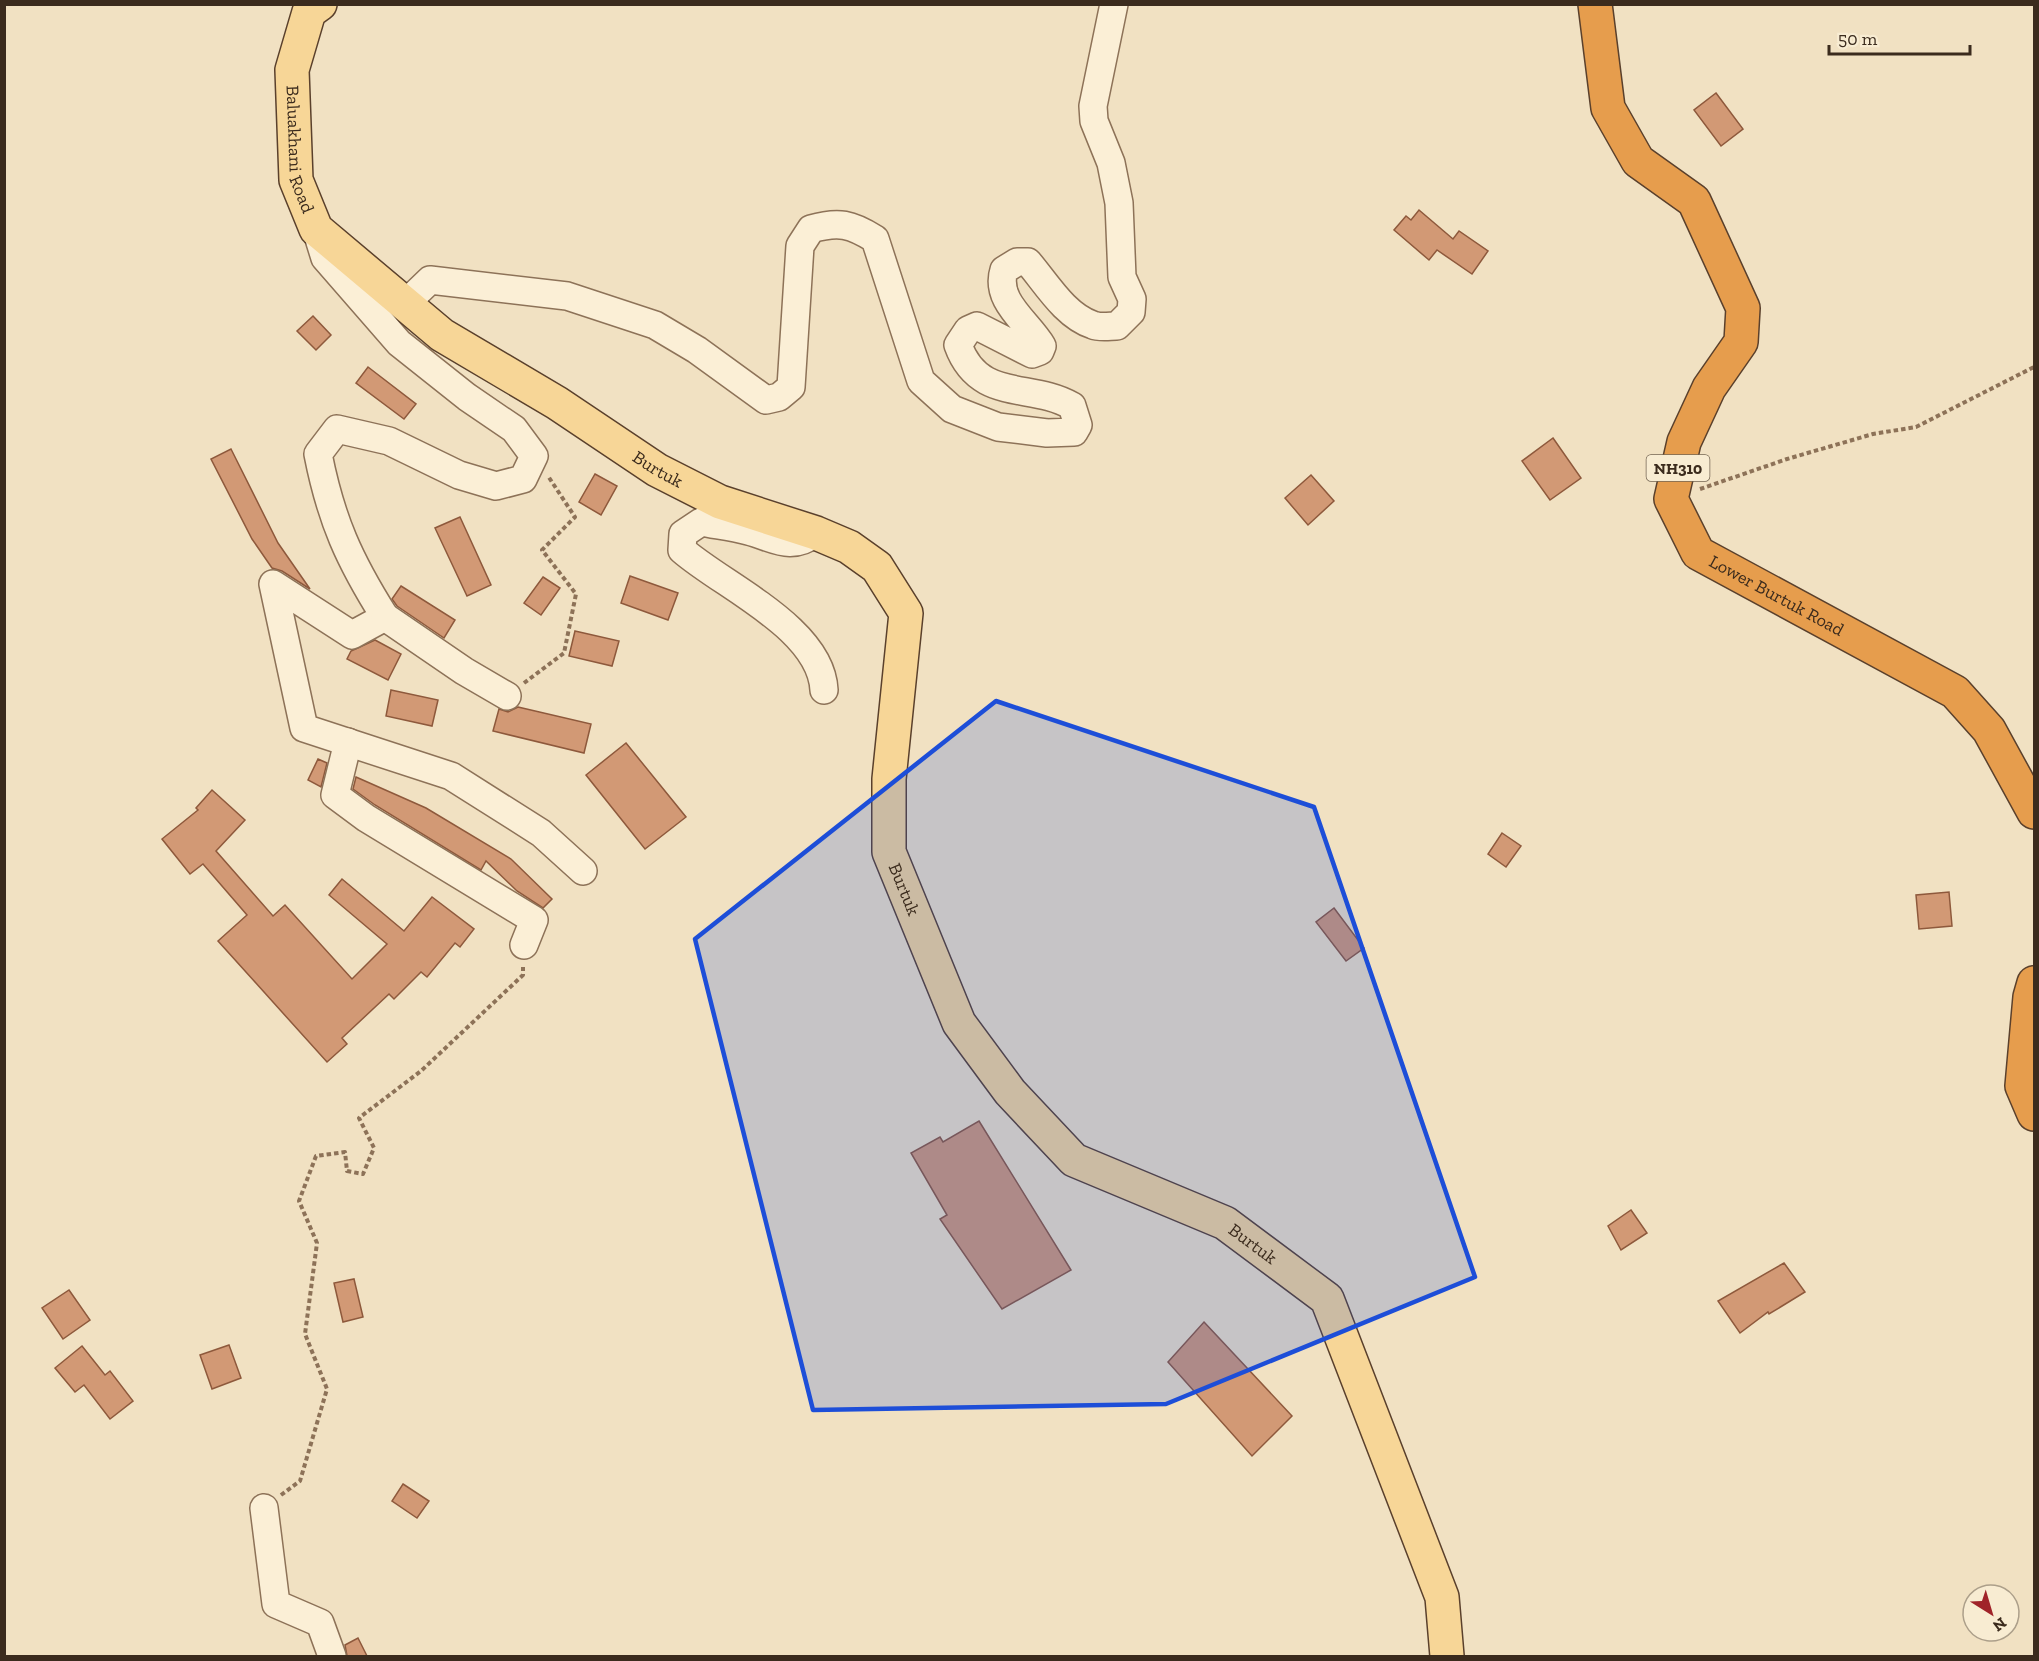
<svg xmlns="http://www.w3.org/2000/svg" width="2039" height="1661" font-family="'Zilla Slab',serif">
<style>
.building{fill:#d29975;stroke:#8e593c;stroke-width:1.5}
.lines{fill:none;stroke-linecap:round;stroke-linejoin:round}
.minor-casing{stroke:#8d7258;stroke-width:30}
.major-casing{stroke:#5a402c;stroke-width:36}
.highway-casing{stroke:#5a402c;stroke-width:36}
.path{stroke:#8d7258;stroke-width:4;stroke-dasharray:4.5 3;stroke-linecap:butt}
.minor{stroke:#fbefd6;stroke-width:27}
.major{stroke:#f7d697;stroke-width:33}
.highway{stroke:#e69d4d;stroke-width:33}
.marked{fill:#1d4ed8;fill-opacity:0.2;stroke:#1d4ed8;stroke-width:4.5;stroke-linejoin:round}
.labels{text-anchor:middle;stroke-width:5;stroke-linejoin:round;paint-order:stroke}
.shield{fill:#f8ecd2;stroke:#746553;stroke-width:1.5}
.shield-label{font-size:16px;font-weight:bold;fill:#3b2b1d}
.street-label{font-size:18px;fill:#3b2b1d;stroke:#f8ecd2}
</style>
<rect width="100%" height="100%" fill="#f1e1c2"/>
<g class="building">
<polygon points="1716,93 1743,129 1721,146 1694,110"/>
<polygon points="1419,210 1453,239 1459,231 1488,251 1472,274 1437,250 1429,260 1394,230 1406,216 1411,220"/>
<polygon points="313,316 331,335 316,350 297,331"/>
<polygon points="368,367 416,404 404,419 356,383"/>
<polygon points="1553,438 1581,478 1550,500 1522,461"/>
<polygon points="231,449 278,543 310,589 282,571 272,568 252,539 211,459"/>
<polygon points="595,474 617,486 601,515 579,502"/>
<polygon points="1311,475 1334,501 1308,525 1285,498"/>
<polygon points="460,517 491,585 467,596 435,528"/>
<polygon points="630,576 678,593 668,620 621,603"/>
<polygon points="543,577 560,588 541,615 524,603"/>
<polygon points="401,586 455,620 444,638 397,606 392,599"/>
<polygon points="575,631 619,641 612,666 569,656"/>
<polygon points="375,640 401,654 388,680 347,659 351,651"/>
<polygon points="391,690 438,700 432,726 386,716"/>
<polygon points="518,707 591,724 584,753 493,731 499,709 508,712"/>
<polygon points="626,743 686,817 645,849 586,775"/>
<polygon points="318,759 327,763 321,787 308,780"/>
<polygon points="356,777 426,808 511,859 552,899 543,908 517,891 486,861 481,870 375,805 353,789"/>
<polygon points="212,790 245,820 216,851 273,916 285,905 352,979 387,944 329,895 342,879 404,931 432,897 474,929 460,947 455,943 427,977 421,972 394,999 389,994 342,1038 347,1044 327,1062 218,941 247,915 203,864 190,874 162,839 198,810 196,808"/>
<polygon points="1502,833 1521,846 1506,867 1488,854"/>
<polygon points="1949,892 1952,926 1919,929 1916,895"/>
<polygon points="1334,908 1364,948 1346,961 1316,922"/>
<polygon points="979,1121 1071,1270 1002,1309 940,1219 947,1215 911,1153 940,1137 943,1142"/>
<polygon points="1631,1210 1647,1233 1621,1250 1608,1226"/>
<polygon points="1784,1263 1805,1292 1769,1314 1768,1312 1740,1333 1718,1301"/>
<polygon points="354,1279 363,1317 343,1322 334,1283"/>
<polygon points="69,1290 90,1320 63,1339 42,1308"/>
<polygon points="1204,1322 1292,1416 1252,1456 1168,1362"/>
<polygon points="229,1345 241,1378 212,1389 200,1355"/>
<polygon points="82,1346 105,1375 110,1371 133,1401 110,1419 84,1385 75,1392 55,1368"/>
<polygon points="403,1484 429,1501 417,1518 392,1501"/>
<polygon points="358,1638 367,1656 347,1656 345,1645"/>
</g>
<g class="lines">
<defs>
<g id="minor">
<path d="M316,229L325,258L399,343L467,397L514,429L534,456L523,479L496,486L459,475L389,441L337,429L318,454C331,520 349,560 385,617L352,635L273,584L304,728L451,776L541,833L583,871"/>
<path d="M405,304L430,280L567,296L655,325L697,350L766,400L779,397L791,387L800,246L811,229C839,221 851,224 875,239L921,381L952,409L998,427L1047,433L1074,432L1078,425L1072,406C1031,382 979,403 958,345L968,330L977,326L1032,354L1040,351L1042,346C1028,322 994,301 1004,270L1017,262H1028C1046,283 1065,316 1093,325C1100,328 1110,326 1117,326L1131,312L1132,299L1122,277L1119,203L1111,163L1094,121L1093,106L1114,4"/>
<path d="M816,533C790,552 775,538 748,531C733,527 716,525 701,522L683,534L682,550C723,586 821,628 824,690"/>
<polyline points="385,617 464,671 507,696"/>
<polyline points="348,742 335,795 366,818 534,920 524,945"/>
<polyline points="264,1508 276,1604 320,1623 332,1656"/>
</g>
<g id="major">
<path id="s1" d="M320,4L309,12L292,70L296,180L316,229L442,335L557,403L657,470L720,502L816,533L849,547L877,567L906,613L889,779V852L959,1023L1010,1092L1074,1160L1225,1223L1327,1299L1442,1597L1447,1656"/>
</g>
<g id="highway">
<path id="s2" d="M1595,4L1608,108L1638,161L1694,201L1743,308L1741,342L1709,388L1684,442L1671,499L1698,553L1955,692L1989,730L2034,812"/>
<polyline points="2034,983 2030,997 2022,1086 2034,1114"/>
</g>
</defs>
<use href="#minor" class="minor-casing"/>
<use href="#major" class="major-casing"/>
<use href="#highway" class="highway-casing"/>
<g class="path">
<polyline points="1700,489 1787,459 1873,434 1916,427 2034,367"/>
<polyline points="524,683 564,653 576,594 542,550 575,517 548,476"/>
<polyline points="281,1495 300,1481 327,1389 305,1334 317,1243 299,1201 316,1156 345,1152 347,1171 363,1174 374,1148 359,1118 421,1071 523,975 523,967"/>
</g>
<use href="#minor" class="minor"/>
<use href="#major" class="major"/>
<use href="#highway" class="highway"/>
</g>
<path class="marked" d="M996,701L1314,807L1475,1277L1166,1404L813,1410L695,939Z"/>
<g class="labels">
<rect class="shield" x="1646.5" y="455" width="63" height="26" rx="4.5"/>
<g class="shield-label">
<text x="1678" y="474">NH310</text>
</g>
<g class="street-label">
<text dy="6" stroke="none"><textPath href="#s1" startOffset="154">Baluakhani Road</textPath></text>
<text dy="6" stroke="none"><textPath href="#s1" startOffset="656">Burtuk</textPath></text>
<text dy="6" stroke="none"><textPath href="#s2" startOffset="710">Lower Burtuk Road</textPath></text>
<text dy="6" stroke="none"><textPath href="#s1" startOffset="1232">Burtuk</textPath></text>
<text dy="6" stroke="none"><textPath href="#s1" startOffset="1754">Burtuk</textPath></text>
</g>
</g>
<rect width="2039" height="1661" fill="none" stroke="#3b2b1d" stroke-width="12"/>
<g transform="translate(1991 1613) rotate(143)"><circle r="28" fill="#f8ecd2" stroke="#ac9f8a" stroke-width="1.5"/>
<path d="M0-4.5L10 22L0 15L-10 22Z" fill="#a02329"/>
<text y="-9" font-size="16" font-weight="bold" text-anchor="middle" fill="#3b2b1d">N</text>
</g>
<path d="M1829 45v9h141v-9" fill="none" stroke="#3b2b1d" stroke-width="3"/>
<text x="1838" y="45" font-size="18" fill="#3b2b1d" stroke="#f8ecd2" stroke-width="4.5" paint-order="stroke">50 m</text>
</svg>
